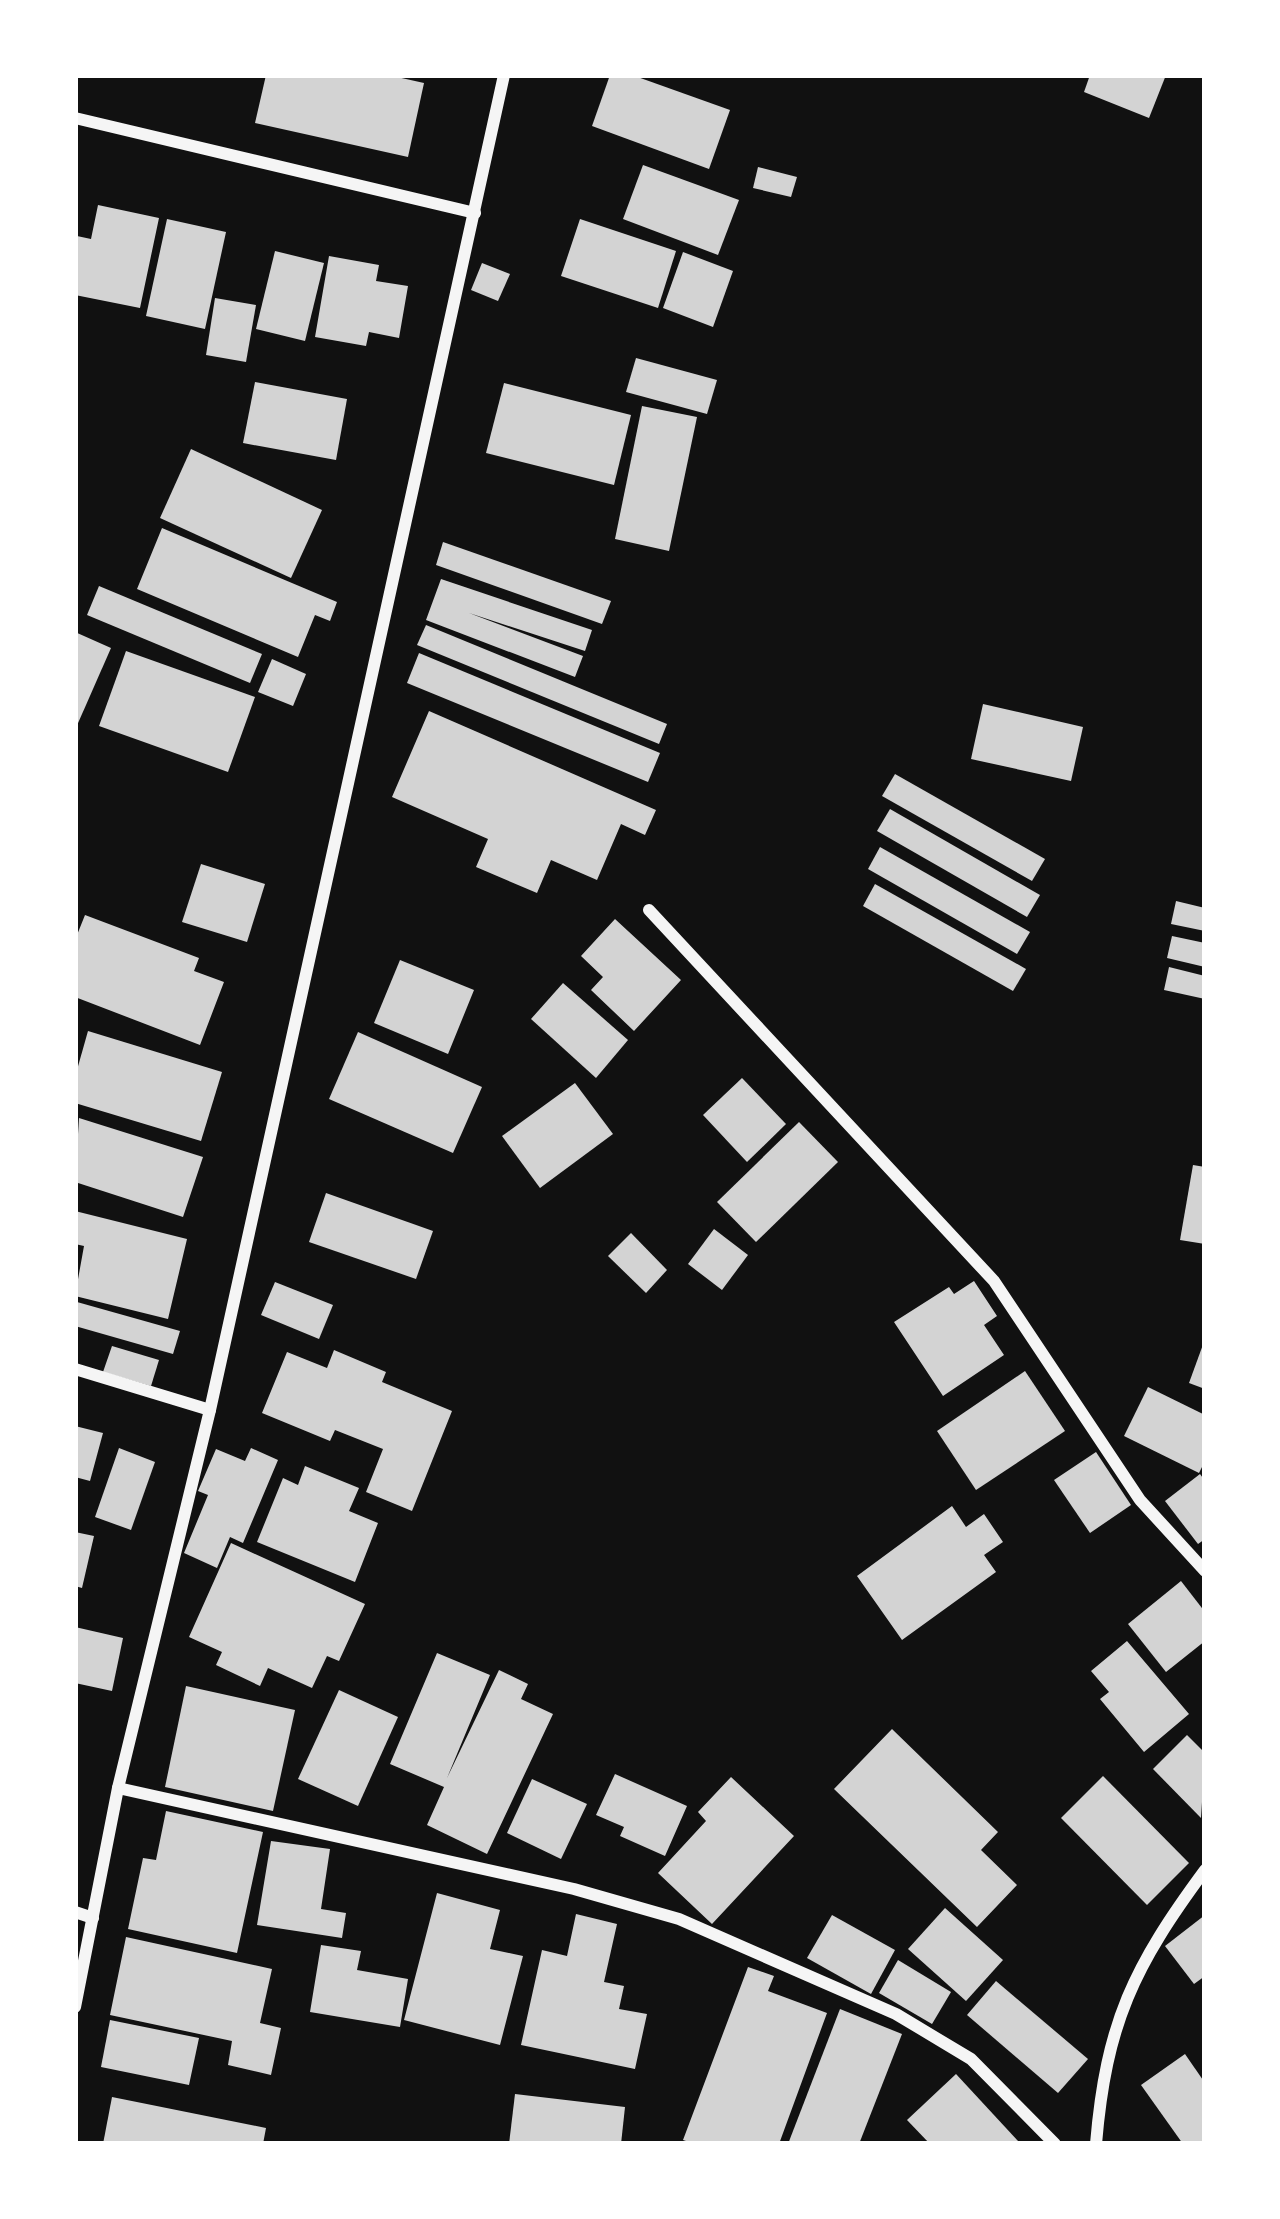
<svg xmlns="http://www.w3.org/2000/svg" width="1280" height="2219" font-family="'IBM Plex Sans',sans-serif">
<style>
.building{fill:#d3d3d3}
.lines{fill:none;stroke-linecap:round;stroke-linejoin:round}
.minor{stroke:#f5f5f5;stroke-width:12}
</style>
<rect width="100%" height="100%" fill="#111"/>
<g class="building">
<polygon points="266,75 388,75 424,83 408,157 255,123"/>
<polygon points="610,75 632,75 730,110 709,169 592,126"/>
<polygon points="1090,75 1166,75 1149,118 1084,92"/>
<polygon points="643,165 739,200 718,255 623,219"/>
<polygon points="758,167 797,177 791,197 753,188"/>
<polygon points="98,205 159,218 140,308 75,295 77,236 91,239"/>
<polygon points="167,219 226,232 205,329 146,316"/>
<polygon points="580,219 676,251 658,308 561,276"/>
<polygon points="275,251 324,263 305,341 256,329"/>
<polygon points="683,252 733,271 713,327 663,308"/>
<polygon points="329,256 379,265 376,281 408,286 399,338 369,332 366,346 315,337"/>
<polygon points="482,263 510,274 498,301 471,290"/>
<polygon points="215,298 256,305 246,362 206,355"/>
<polygon points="636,358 717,380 707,414 626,392"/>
<polygon points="255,382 347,399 336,460 243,443"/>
<polygon points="504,383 631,415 614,485 486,453"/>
<polygon points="642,406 697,417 669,551 615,539"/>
<polygon points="191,449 322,510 291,578 160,518"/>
<polygon points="162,528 337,602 330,621 315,615 298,657 137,589"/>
<polygon points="443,542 611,601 602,624 436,565"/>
<polygon points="441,579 592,630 585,651 469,613 583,656 575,677 426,620"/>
<polygon points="99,586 262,654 250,683 87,615"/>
<polygon points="426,625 667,724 659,744 417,645"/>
<polygon points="75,632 111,648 75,730"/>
<polygon points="126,651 255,697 228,772 99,726"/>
<polygon points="419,653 660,753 648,782 407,683"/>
<polygon points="272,659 306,674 293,706 258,692"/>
<polygon points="983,704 1083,727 1071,781 971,759"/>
<polygon points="429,711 656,810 645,835 621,824 597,880 551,860 537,893 476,867 488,839 392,797"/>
<polygon points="895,774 1045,859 1032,881 882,796"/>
<polygon points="890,809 1040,895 1027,917 877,831"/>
<polygon points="880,847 1030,932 1017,954 868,869"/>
<polygon points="201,864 265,884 247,942 182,922"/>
<polygon points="875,884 1026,969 1013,991 863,906"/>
<polygon points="1176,901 1205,908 1205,931 1171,924"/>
<polygon points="85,915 199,958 194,971 224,982 200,1045 75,997 75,940"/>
<polygon points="615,919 681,980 634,1031 591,990 603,977 581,956"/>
<polygon points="1172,936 1205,943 1205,967 1167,958"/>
<polygon points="400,960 474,990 448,1054 374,1023"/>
<polygon points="1169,967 1205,976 1205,999 1164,990"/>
<polygon points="563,983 628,1040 596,1078 531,1019"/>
<polygon points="88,1031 222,1072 201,1141 75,1103 75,1077"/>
<polygon points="358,1032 482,1087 453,1153 329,1099"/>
<polygon points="742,1078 786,1124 747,1162 703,1115"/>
<polygon points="575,1083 613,1134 540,1188 502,1136"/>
<polygon points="79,1118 203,1157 183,1217 75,1182"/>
<polygon points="799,1122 838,1162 756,1242 717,1202"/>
<polygon points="1193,1165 1205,1167 1205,1244 1180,1240"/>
<polygon points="326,1193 433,1231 416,1279 309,1242"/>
<polygon points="75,1211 187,1239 168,1319 75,1296 84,1246 75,1244"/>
<polygon points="714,1229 748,1255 722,1290 688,1264"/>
<polygon points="631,1233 667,1270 646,1293 608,1256"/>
<polygon points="974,1281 997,1316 984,1325 1004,1355 943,1396 894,1322 949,1287 954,1294"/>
<polygon points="275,1282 333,1305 319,1339 261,1315"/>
<polygon points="77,1302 180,1331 173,1354 75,1326"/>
<polygon points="1205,1339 1205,1389 1189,1383"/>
<polygon points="112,1346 159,1360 151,1386 103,1372"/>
<polygon points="334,1350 386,1372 382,1382 452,1411 412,1511 366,1492 383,1449 335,1430 330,1441 262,1413 287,1352 327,1368"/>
<polygon points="1025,1371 1065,1431 976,1490 937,1431"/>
<polygon points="1148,1387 1205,1415 1205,1461 1199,1473 1124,1436"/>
<polygon points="75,1426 103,1433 90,1481 75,1477"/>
<polygon points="119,1448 155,1462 131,1530 95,1517"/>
<polygon points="251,1448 278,1460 243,1543 230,1537 217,1568 184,1553 208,1495 198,1491 216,1449 245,1461"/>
<polygon points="1096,1452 1131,1505 1090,1533 1054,1480"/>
<polygon points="305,1466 359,1488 349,1511 378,1523 355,1582 257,1542 283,1478 298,1485"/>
<polygon points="1200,1474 1205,1481 1205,1539 1198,1544 1165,1501"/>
<polygon points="952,1506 966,1527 984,1514 1003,1542 984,1555 996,1572 902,1640 857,1576"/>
<polygon points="75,1532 94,1536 82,1588 75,1586"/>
<polygon points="231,1543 365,1604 339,1661 327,1656 312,1688 268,1668 260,1686 216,1665 222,1652 189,1637"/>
<polygon points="1181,1581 1205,1612 1205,1641 1166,1672 1128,1624"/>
<polygon points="75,1627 123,1638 112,1691 75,1683"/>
<polygon points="1127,1641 1189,1714 1144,1752 1100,1699 1109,1692 1091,1671"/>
<polygon points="437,1653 490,1675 447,1778 499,1670 528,1684 521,1699 553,1714 487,1854 427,1825 444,1787 390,1764"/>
<polygon points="186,1686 295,1710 273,1811 165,1787"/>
<polygon points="339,1690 398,1717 358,1806 298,1779"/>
<polygon points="892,1729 998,1832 981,1850 1017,1885 977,1927 834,1789"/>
<polygon points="1187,1735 1205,1753 1201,1818 1153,1769"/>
<polygon points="615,1774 687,1806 665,1856 620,1836 624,1827 596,1815"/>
<polygon points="1103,1776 1189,1863 1147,1905 1061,1818"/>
<polygon points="731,1777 794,1836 712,1924 658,1873 706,1821 698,1812"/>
<polygon points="532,1779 587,1804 561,1859 507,1833"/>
<polygon points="166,1811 263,1832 237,1953 128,1929 143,1858 156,1860"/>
<polygon points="271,1841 330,1849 321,1909 346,1913 342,1938 257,1925"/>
<polygon points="437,1893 500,1910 490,1949 523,1956 500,2045 404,2020"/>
<polygon points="945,1908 1003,1960 966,2001 908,1949"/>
<polygon points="576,1914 617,1924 604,1982 624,1986 619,2009 647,2014 635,2069 521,2045 542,1950 567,1956"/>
<polygon points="832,1915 895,1950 871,1994 807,1958"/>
<polygon points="1205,1915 1205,1976 1194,1984 1165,1946"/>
<polygon points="126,1937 272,1969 260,2023 281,2028 271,2075 228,2065 232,2041 110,2015"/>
<polygon points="321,1945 361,1951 357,1970 408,1979 400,2027 310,2012"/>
<polygon points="898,1960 951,1992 932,2024 879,1993"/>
<polygon points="748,1967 774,1976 768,1991 827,2013 779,2144 695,2144 683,2140"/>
<polygon points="996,1981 1088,2059 1058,2093 967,2015"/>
<polygon points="840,2009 902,2034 859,2144 788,2144"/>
<polygon points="110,2020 199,2038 189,2085 101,2067"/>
<polygon points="1185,2054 1205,2083 1205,2144 1183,2144 1141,2085"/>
<polygon points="956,2074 1018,2141 1014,2144 930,2144 907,2120"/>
<polygon points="515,2094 625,2107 621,2144 509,2144"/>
<polygon points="112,2097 266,2128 263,2144 103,2144"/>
</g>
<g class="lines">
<g class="minor">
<polyline points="75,118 475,213"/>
<polyline points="649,910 994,1281 1140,1500 1205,1571"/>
<polyline points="75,1369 210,1410"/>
<polyline points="118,1788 574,1889 679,1919 896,2014 971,2059 1055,2144"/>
<polyline points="75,1912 93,1918"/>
<polyline points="75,2007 118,1788 210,1410 504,75"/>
<path d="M1096,2144C1106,2023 1134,1966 1205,1870"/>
</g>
</g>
<rect width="1280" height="2219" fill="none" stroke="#ffffff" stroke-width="156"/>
</svg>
